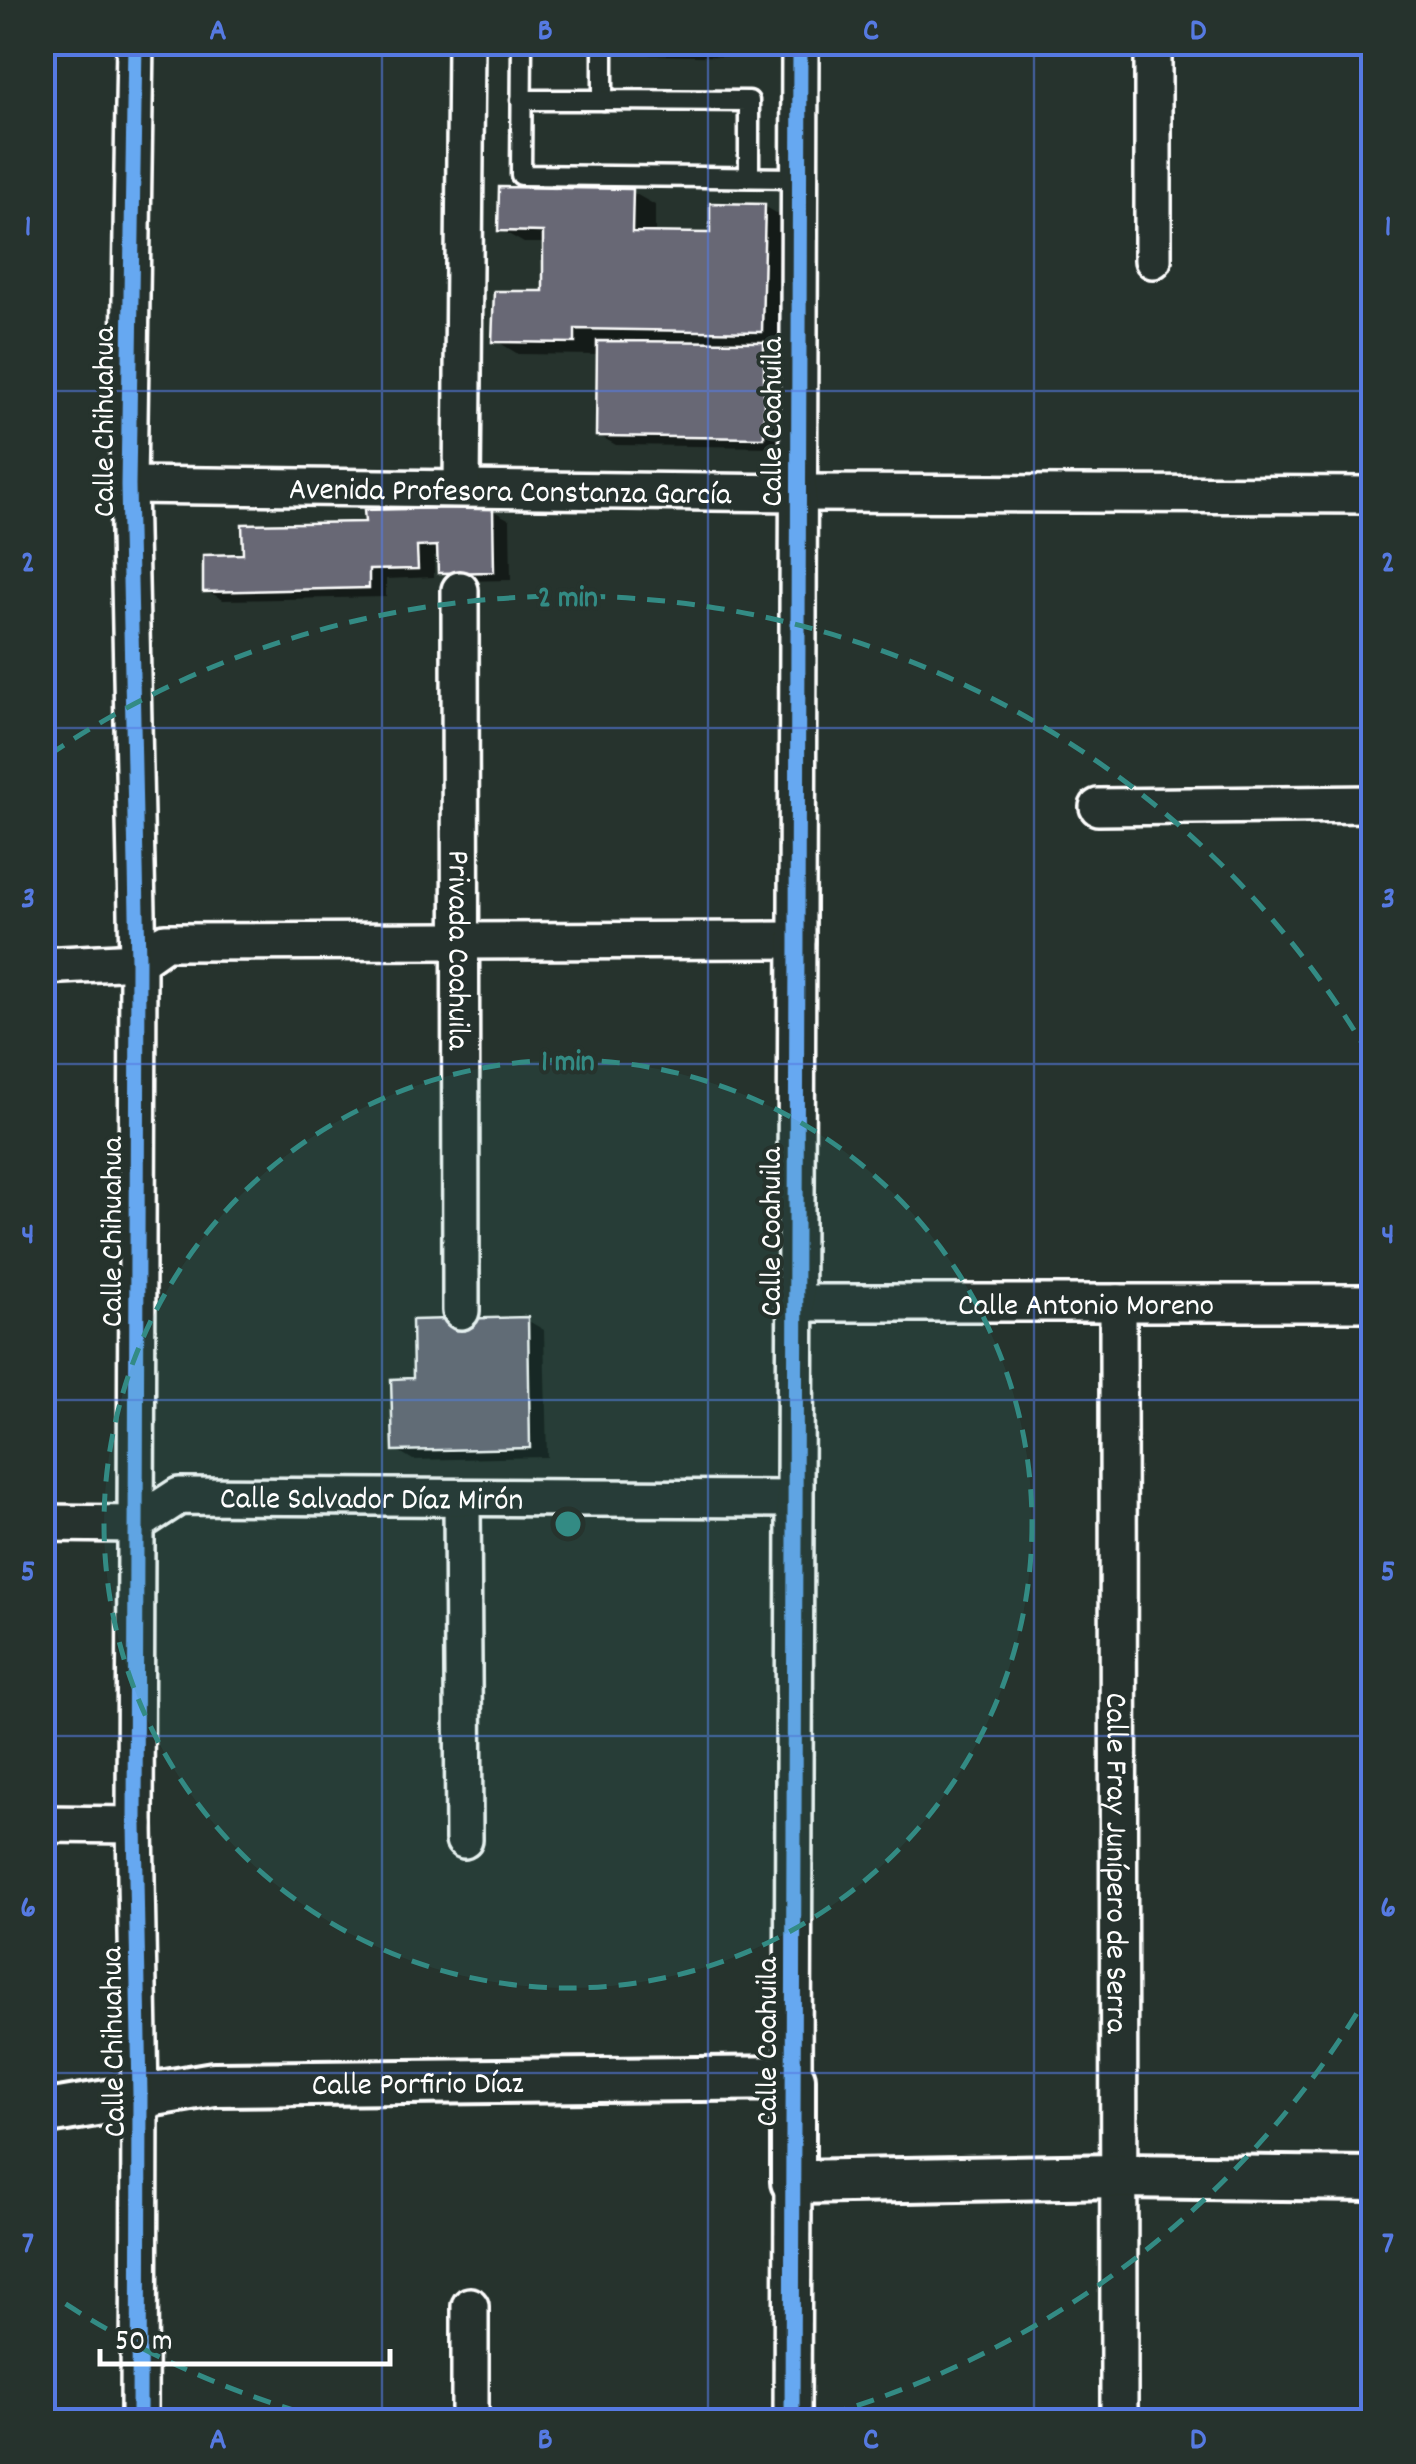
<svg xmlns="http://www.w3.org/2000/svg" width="1416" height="2464" font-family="Dekko,sans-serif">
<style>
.shadow{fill:#0007}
.building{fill:#676875;stroke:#fff;stroke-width:2.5}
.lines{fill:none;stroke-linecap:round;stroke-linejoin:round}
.service-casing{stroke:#fff;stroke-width:25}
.minor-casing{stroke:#fff;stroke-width:42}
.tertiary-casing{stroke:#fff;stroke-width:50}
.service{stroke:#26332d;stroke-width:18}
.minor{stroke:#26332d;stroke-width:35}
.tertiary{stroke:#26332d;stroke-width:42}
.cycleway-casing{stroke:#26332d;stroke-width:21}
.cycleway{stroke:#66a8f1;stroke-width:15}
.grid{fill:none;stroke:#567ae2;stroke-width:2.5;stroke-opacity:0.55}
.ring{fill:none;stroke:#338b84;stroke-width:5;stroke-dasharray:18 12}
.labels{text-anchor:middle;stroke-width:8;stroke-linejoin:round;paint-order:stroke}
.street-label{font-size:32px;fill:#fff;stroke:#26332d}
.centre{fill:#338b84;stroke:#26332d;stroke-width:5}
.ring-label{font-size:30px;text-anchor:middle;font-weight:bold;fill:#338b84;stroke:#26332d;stroke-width:8;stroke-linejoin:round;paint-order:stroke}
.neatline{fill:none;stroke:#567ae2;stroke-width:4}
.grid-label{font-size:32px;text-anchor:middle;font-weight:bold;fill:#567ae2}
</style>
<rect width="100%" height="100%" fill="#26332d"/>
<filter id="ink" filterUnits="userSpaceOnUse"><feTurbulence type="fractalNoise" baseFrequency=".01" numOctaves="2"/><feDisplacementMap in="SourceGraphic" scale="20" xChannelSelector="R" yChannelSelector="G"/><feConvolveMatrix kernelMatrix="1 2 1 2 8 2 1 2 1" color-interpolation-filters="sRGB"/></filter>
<g filter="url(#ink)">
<g class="shadow">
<polygon points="639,42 743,42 742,57 650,55 639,48"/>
<polygon points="632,192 655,205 655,234 713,235 764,206 787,219 785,344 762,343 781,354 780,447 616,445 598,435 599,355 518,354 495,340 545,294 546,243 524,243 501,230"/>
<polygon points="492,510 510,520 511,580 458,581 440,571 440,555 434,556 434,577 386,579 386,597 223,600 206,590 246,556 368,524"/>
<polygon points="527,1320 544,1330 547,1457 413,1460 395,1449 416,1381"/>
</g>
<g class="building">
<polygon points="637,42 732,42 731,52 636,49"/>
<polygon points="499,187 633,189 632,232 710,233 710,203 765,204 762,332 575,329 575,343 492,342 494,291 543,291 543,232 498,231"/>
<polygon points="597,341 764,342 764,438 596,436"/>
<polygon points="493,507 494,572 438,573 437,546 417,547 418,569 369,570 369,588 203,592 203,555 243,554 242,524 365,522 364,510"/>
<polygon points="528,1317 530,1448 393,1451 391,1379 413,1378 412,1320"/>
</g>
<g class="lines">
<defs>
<g id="service">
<polyline points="522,42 521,175 799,178"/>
<polyline points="603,42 603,100 749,101 749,177"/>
<polyline points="521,100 603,100"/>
</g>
<g id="minor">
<polyline points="135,42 128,485 138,961 135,1825 140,2095 139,2422"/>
<polyline points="1153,42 1153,260"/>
<path id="s1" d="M128,485L798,493L1374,495"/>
<polyline points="462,488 466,42"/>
<path id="s2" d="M460,590L461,1311"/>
<polyline points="1098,807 1374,804"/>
<polyline points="42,966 138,961 165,942 797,940"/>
<path id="s3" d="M796,1303H1374"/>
<path id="s4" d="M1118,1303L1119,2422"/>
<polyline points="462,1498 464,1840"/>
<path id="s5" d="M42,1523L136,1524L179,1496L794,1499"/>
<polyline points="42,1824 135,1825"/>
<polyline points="793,2078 800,42"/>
<polyline points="470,2422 470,2306"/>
<polyline points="792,2422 793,2182"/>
</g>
<g id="tertiary">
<path id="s6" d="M42,2113L214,2084L793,2078V2182L1119,2176L1374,2179"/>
</g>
</defs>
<use href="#service" class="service-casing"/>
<use href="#minor" class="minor-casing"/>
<use href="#tertiary" class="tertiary-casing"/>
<use href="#service" class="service"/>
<use href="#minor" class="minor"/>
<use href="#tertiary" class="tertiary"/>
<defs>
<g id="cycleway">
<polyline points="135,42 128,485 138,961 135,1825 140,2095 139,2422"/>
<polyline points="792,2422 800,42"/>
</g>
</defs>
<use href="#cycleway" class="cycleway-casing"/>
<use href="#cycleway" class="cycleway"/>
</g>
</g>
<path class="grid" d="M382,42V2422M708,42V2422M1034,42V2422M42,391H1374M42,728H1374M42,1064H1374M42,1400H1374M42,1736H1374M42,2073H1374"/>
<circle cx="568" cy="1524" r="464" fill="#338b84" fill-opacity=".12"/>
<g class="ring">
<circle cx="568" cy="1524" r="464"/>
<path d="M1372 1988A928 928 0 0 1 808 2420M328 2420A928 928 0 0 1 49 2293M49 755A928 928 0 0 1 1372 1060"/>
</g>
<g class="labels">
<g class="street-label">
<text transform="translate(102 422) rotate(-90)" y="11">Calle Chihuahua</text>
<text transform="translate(770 422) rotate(-90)" y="11">Calle Coahuila</text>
<text dy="11" stroke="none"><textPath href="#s1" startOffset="382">Avenida Profesora Constanza García</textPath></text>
<text dy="11" stroke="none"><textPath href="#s2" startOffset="360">Privada Coahuila</textPath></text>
<text transform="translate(110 1232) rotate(-90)" y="11">Calle Chihuahua</text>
<text transform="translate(769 1232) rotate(-90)" y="11">Calle Coahuila</text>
<text dy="11" stroke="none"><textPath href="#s3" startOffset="290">Calle Antonio Moreno</textPath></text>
<text dy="11" stroke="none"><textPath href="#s5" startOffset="338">Calle Salvador Díaz Mirón</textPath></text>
<text dy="11" stroke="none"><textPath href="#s4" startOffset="560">Calle Fray Junípero de Serra</textPath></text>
<text transform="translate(111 2042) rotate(-91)" y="11">Calle Chihuahua</text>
<text transform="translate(765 2042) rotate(-90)" y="11">Calle Coahuila</text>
<text dy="11" stroke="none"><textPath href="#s6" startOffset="378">Calle Porfirio Díaz</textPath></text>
</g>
</g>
<circle cx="568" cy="1524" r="15" class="centre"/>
<g class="ring-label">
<text x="568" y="606">2 min</text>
<text x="568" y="1070">1 min</text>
</g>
<rect width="1416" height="2464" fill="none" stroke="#26332d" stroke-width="110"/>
<path d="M100 2349v15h290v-15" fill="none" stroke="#ffffff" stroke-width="5"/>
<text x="115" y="2349" font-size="30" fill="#ffffff" stroke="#26332d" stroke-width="8" paint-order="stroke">50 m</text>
<rect x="55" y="55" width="1306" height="2354" class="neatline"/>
<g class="grid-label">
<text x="218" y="39">A</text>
<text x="545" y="39">B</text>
<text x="871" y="39">C</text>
<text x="1198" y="39">D</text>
<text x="28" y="235">1</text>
<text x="1388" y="235">1</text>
<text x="28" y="571">2</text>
<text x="1388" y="571">2</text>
<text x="28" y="907">3</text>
<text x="1388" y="907">3</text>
<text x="28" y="1243">4</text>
<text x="1388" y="1243">4</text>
<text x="28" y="1580">5</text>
<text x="1388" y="1580">5</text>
<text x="28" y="1916">6</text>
<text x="1388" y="1916">6</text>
<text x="28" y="2252">7</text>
<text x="1388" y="2252">7</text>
<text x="218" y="2448">A</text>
<text x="545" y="2448">B</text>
<text x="871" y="2448">C</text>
<text x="1198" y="2448">D</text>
</g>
</svg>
